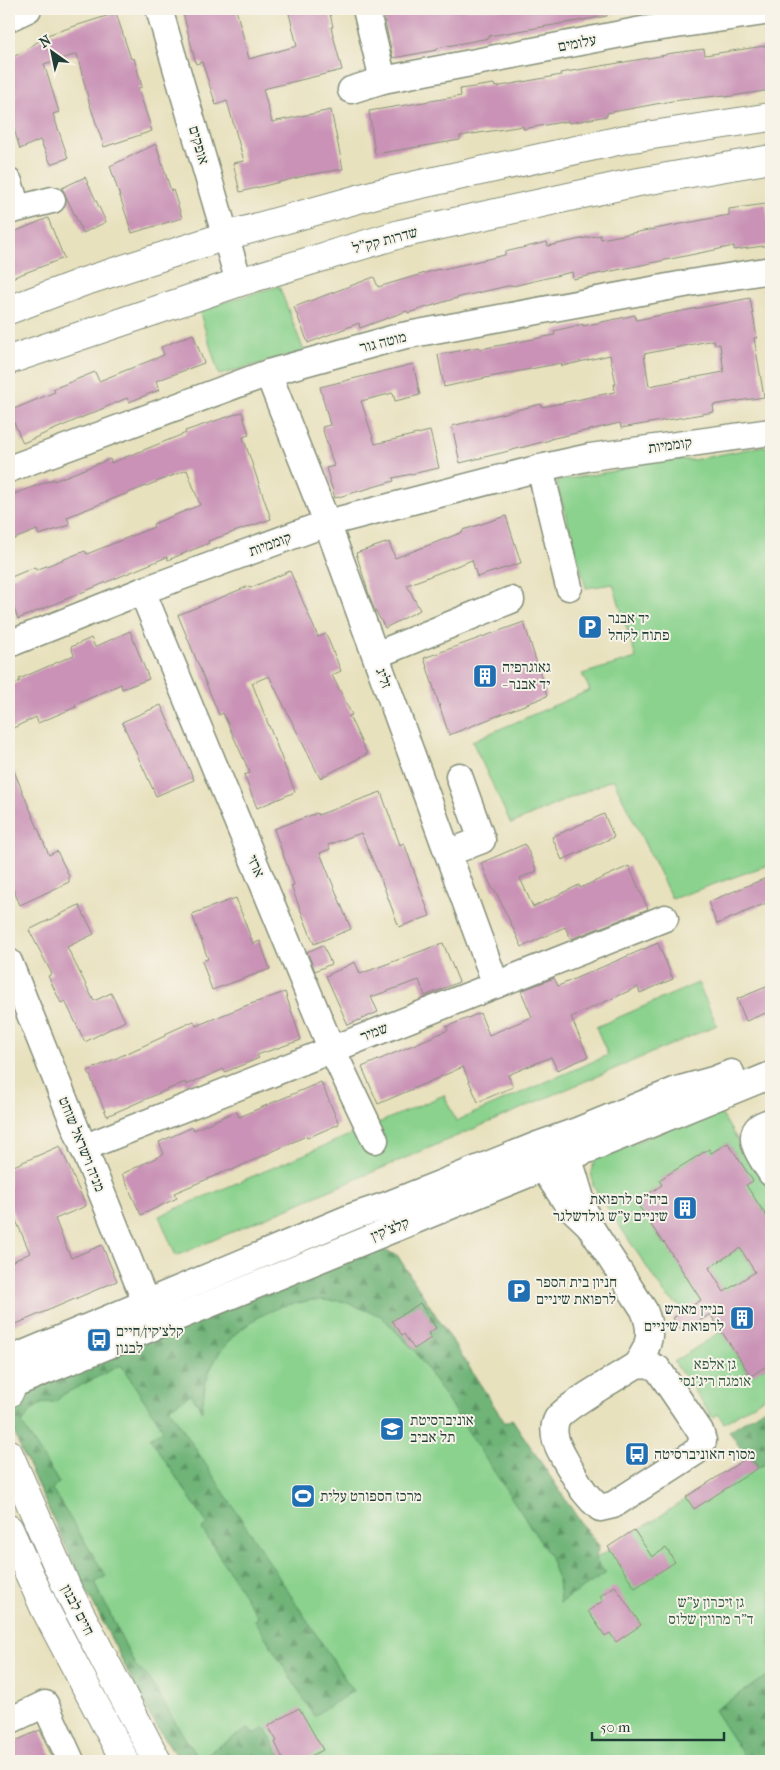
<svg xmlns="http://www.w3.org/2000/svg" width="780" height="1770" font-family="'IM FELL French Canon','Frank Ruhl Libre',serif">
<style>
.green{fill:#8ad28d;stroke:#548860}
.forest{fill:url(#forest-firs);stroke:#477856}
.building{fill:#c992b6;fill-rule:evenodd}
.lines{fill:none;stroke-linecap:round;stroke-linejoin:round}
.minor-casing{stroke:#848f79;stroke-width:29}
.major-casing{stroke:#848f79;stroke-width:30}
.minor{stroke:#fff;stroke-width:26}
.major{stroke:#fff;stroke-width:28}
.labels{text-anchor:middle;stroke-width:4;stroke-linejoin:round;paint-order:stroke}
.street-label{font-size:15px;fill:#1f3d34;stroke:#f7f3e8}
.poi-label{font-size:15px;fill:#1f3d34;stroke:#f7f3e8;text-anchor:start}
.park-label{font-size:15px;fill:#345b46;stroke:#f7f3e8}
</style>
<defs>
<pattern id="forest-firs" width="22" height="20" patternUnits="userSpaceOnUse" patternTransform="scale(1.25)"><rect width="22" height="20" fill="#6fb478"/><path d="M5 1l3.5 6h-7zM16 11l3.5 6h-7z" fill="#5b9463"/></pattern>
</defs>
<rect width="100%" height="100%" fill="#f7f3e8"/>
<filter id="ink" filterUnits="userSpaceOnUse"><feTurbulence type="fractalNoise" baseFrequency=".02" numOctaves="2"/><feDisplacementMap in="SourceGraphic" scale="10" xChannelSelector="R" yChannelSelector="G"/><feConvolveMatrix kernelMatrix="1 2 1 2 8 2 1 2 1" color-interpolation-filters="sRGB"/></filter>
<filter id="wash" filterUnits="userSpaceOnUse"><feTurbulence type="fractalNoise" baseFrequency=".0096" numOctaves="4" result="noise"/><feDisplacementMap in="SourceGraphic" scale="20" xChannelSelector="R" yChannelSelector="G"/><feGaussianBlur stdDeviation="1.12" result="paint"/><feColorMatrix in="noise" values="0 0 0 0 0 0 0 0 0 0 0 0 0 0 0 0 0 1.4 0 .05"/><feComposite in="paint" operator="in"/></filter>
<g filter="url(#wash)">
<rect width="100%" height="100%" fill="#e8e1be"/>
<g class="green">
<polygon points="279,286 304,351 219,375 199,310"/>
<polygon points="763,446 771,448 771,864 672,899 613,779 511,824 472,741 590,690 582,674 636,658 613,584 586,588 556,481 620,470 661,459 693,460"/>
<polygon points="698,983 717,1025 176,1256 159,1216 444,1095 456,1121 608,1055 596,1027"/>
<polygon points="718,1109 771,1193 771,1221 756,1200 735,1214 725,1199 752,1180 728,1143 711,1153 708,1149 660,1180 662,1185 636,1202 663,1243 671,1238 672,1254 691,1285 711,1272 709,1268 740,1248 755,1272 704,1304 687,1311 666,1296 593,1186 591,1171 596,1158"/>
<polygon points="397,1255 505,1423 512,1419 583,1526 599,1546 595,1559 762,1449 771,1463 771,1761 180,1761 152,1719 82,1581 18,1443 10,1415 17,1396"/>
<polygon points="722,1331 750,1376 771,1363 771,1393 724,1423 718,1414 713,1418 674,1362"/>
</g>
<g class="forest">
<path d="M374,1247L397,1255L505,1423L512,1419L583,1526L599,1546L595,1560L606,1573L560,1603L558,1580L549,1555L415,1351L381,1316L342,1301L313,1300L282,1306L258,1317L235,1334L219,1353L210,1370L205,1384L202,1411L191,1394L169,1408L353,1691L314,1716L255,1620L258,1617L202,1529L208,1525L150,1438L163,1429L121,1365L64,1394L55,1402C39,1401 29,1411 22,1424L59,1483L52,1489L106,1576L95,1583L135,1665L147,1676L198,1759L249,1728L254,1735L265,1728L283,1761H180L152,1719L82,1581L18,1443L10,1415L17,1396Z"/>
<polygon points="771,1404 771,1467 768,1462 758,1468 750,1456 747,1458 729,1431"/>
<polygon points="771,1674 771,1761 747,1761 714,1710"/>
</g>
<g id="blocks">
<g class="building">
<polygon points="182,9 236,9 249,59 297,46 288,9 329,9 333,27 331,27 342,70 263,89 272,122 331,110 343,169 308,175 240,192 233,163 244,161 227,101 216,105 202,62 196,64"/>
<polygon points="382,9 606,9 607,16 489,36 489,38 437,48 437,50 393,58"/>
<polygon points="116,13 131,59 134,58 142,87 138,88 152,131 104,147 89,102 77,54 44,64 59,112 53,114 68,158 51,164 40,140 20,149 9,113 9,97 17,95 9,82 9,60 50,34"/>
<polygon points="771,45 771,90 725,97 725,95 672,101 607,113 607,116 569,123 568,121 523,129 523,126 460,136 460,140 375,154 369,111 461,96 460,89 494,84 495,87 561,75 560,73 666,55 666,54 704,49 705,55"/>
<polygon points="156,144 171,191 173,190 182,218 132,233 110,166"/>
<polygon points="85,177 106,222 83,233 62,188"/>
<polygon points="766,204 771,245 734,250 734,246 573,279 572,272 513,286 512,285 460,297 408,313 407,311 360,328 359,323 308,343 294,307 374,277 378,287 439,269 439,270 505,255 505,252 547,242 548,246 600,235 601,239 729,215 729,209"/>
<polygon points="48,218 64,258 9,279 9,234"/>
<path d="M750,298L757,338H754L764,397L713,405L714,412L621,428L620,423L550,439V440L501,453L460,463L452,426L541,404L542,407L615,392L614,384H616L610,355L562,366L561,363L485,378L444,387L438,355L479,347L480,349L555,335L554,331L583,324V326L635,315L636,320ZM714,340L715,345L720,344L724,372L649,386L644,354Z"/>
<polygon points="193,334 204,363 156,381 159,390 129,402 127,398 23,443 9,411 55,392 53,389 95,372 99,381 164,355 161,347"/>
<polygon points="413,364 420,395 395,401 393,393 361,401 375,444 430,431 439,468 393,478 394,481 335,498 326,468 334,466 322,427 330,425 320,387"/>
<polygon points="242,412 249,435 243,437 271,519 208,541 209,543 168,560 167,557 18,619 9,596 9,578 35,567 36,570 85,551 87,554 154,527 153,524 200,505 187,470 67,517 70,525 39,535 37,530 9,541 9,496 54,479 54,481 110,459 111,463 186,433 185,431"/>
<polygon points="506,516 521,563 477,577 472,560 407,585 420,610 385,628 372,604 356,553 389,542 395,558 463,532 463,530"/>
<polygon points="290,571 318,637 326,634 341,671 332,675 352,715 349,716 367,754 320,778 269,676 252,683 295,792 257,808 244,775 250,773 223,713 219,715 178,615 249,586 250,588"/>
<polygon points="524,622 547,696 449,735 424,658"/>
<polygon points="130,631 149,679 122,689 121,684 75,705 76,707 38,723 36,717 9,730 9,687 20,681 19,679 74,655 71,647 91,638 95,647"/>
<polygon points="161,705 194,780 156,796 122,722"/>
<polygon points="9,759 49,855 57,851 69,876 69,882 20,905 9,880"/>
<polygon points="381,792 400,845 404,843 430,916 399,927 382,882 361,833 328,845 330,849 320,853 351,929 314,944 291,886 294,885 274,829 317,813 318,815"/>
<polygon points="604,814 614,837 562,860 552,837"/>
<polygon points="525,844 537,871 520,878 533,907 579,885 580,888 629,866 648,909 571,939 565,927 522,947 495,890 493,890 481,863"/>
<polygon points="771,876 771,901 717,924 708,902"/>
<polygon points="236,898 253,944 260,941 270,969 212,990 202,961 208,959 192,914"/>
<polygon points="79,905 94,934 67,947 94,1001 111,993 125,1021 85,1042 65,1001 61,1003 48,976 52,974 29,930"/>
<polygon points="443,943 459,982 425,996 419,980 371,997 378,1012 348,1025 326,976 355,962 360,974"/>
<polygon points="658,943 673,979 640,993 638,987 571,1017 588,1057 557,1070 551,1057 508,1075 513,1087 478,1102 463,1067 378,1104 362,1067 448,1030 446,1027 480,1013 489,1035 532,1017 521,991 554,978 558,986"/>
<polygon points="323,945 331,964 315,971 307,952"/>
<polygon points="771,985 771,1011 746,1021 737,999"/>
<polygon points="285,992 301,1040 257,1055 259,1058 225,1072 224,1069 186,1085 185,1082 107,1116 88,1071 165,1036 165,1034 194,1021 196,1026 245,1006"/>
<polygon points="321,1082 339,1124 307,1138 306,1136 230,1171 229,1170 174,1193 177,1198 141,1215 122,1174 164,1154 159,1142 193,1127 194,1130 236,1111 239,1117"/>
<path d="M728,1143L753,1181L746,1185L771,1223V1363L751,1376L710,1314L682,1332L673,1318L701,1300L664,1242L663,1243L636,1202L662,1185L659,1180L709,1149L711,1153ZM740,1248L755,1272L724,1292L709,1268Z"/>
<polygon points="60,1146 86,1206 55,1219 71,1258 102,1245 117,1281 9,1327 9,1263 30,1253 9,1204 9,1168"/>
<polygon points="420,1303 436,1328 428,1333 431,1338 414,1349 404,1334 402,1335 392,1321"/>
<polygon points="750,1456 758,1468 694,1509 686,1497"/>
<polygon points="634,1530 652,1557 666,1548 675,1562 635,1588 608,1547"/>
<polygon points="615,1586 641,1625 616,1642 610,1633 605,1636 588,1611 603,1601 600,1596"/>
<polygon points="299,1708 323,1750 301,1761 284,1761 275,1742 277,1741 268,1726"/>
<polygon points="40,1730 54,1761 9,1761 9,1744"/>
</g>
</g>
</g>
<g filter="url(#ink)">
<use href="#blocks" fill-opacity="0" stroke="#848f79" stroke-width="1"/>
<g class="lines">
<defs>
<g id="minor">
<polyline points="159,9 239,282"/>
<polyline points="366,9 383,80 642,30 771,11"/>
<polyline points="9,18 28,9"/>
<polyline points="351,90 383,80"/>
<polyline points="9,182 17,208"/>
<polyline points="9,211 52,200"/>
<polyline points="268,373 327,523 496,985"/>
<polyline points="540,468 569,587"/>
<polyline points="9,469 268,373 402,336 690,283 771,270"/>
<polyline points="142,591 329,1043 375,1140"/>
<polyline points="9,644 142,591 327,523 540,468 590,457 771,432"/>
<polyline points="376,655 511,600"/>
<polyline points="448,853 482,840 459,776"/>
<polyline points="9,962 152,1318"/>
<path d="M771,1121C768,1123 763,1124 760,1126C744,1138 764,1161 771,1173"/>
<polyline points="561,1143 573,1172 587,1219"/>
<polyline points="83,1148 665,918"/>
<path d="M537,1151L543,1168L554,1184L568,1205L589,1225L644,1310C653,1332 650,1346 636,1365C621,1375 564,1407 557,1419C549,1435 561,1452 568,1465C579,1483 583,1494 600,1508L613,1505L697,1451L703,1441L700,1431L658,1369L648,1364L636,1365"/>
<polyline points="9,1360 354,1216 387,1205 535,1146 577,1131 677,1090 713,1080 731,1073"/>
<polyline points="9,1386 771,1075"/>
<polyline points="9,1721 45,1704 71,1761"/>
</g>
<g id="major">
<polyline points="9,310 83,282 226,236 376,194 626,139 771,117"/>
<polyline points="9,360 243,281 400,234 633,183 771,159"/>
<polyline points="9,1393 13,1384"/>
<polyline points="9,1454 68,1590 157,1761"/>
<polyline points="9,1529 45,1609 125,1761"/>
</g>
</defs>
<use href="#minor" class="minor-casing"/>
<use href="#major" class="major-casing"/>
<use href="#minor" class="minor"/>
<use href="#major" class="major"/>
</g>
</g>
<defs>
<symbol id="parking-square" viewBox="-11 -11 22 22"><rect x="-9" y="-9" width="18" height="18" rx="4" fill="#1f6fb2" stroke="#f7f3e8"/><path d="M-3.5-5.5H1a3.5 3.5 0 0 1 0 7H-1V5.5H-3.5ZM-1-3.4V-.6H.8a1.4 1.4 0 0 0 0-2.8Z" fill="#fff"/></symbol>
<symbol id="building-square" viewBox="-11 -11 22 22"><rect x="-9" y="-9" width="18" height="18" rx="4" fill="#1f6fb2" stroke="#f7f3e8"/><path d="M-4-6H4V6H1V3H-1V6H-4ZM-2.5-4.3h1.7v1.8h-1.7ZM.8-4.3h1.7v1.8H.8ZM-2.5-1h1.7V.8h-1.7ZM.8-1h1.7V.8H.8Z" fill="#fff"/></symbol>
<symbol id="bus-square" viewBox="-11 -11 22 22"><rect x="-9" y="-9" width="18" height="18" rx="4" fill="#1f6fb2" stroke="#f7f3e8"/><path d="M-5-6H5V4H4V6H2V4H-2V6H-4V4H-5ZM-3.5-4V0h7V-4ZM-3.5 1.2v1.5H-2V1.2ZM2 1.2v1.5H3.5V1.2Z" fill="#fff"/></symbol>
<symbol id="university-square" viewBox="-11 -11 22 22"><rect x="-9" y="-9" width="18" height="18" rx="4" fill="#1f6fb2" stroke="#f7f3e8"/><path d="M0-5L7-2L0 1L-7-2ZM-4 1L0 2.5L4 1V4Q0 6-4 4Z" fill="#fff"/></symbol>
<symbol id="stadium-square" viewBox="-11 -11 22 22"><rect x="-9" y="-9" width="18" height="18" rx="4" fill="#1f6fb2" stroke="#f7f3e8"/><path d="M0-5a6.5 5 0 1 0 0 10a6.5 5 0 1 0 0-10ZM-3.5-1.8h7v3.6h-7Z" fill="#fff"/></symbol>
</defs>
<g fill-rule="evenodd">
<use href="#parking-square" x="576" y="613" width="28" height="28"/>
<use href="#building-square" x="471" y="662" width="28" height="28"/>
<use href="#building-square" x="671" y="1194" width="28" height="28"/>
<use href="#parking-square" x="505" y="1277" width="28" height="28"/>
<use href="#building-square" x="728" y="1304" width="28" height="28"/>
<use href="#bus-square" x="85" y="1326" width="28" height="28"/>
<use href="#university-square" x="378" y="1415" width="28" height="28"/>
<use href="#bus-square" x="623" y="1440" width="28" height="28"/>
<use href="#stadium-square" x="289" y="1482" width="28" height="28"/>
</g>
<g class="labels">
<g class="street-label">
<text transform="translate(577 43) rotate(-11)" y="5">עלומים</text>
<text transform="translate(199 145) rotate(74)" y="5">אופקים</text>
<text transform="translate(385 240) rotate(-15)" y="5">שדרות קק"ל</text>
<text transform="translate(383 342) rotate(-14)" y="5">מוטה גור</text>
<text transform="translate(670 445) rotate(-8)" y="5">קוממיות</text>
<text transform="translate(270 544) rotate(-20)" y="5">קוממיות</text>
<text transform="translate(384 678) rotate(70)" y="5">זליג</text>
<text transform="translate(256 866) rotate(67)" y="5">ארזי</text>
<text transform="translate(374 1032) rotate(-21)" y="5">שמיר</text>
<text transform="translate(82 1144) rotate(68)" y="5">מניה וישראל שוחט</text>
<text transform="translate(390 1229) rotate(-22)" y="5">קלצ'קין</text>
<text transform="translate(78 1610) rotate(63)" y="5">חיים לבנון</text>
</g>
<g class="poi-label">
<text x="608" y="623">יד אבנר<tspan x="608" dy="17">פתוח לקהל</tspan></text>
<text x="502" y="672">גאוגרפיה<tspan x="502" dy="17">- יד אבנר</tspan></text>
<text x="668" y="1204" text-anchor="end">ביה"ס לרפואת<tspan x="668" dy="17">שיניים ע"ש גולדשלגר</tspan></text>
<text x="536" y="1287">חניון בית הספר<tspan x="536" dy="17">לרפואת שיניים</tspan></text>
<text x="724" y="1314" text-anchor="end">בניין מארש<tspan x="724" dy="17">לרפואת שיניים</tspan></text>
<text x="116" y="1336">קלצ׳קין/חיים<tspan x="116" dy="17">לבנון</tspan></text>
<text x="410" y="1425">אוניברסיטת<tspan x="410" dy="17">תל אביב</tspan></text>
<text x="654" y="1459">מסוף האוניברסיטה</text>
<text x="320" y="1501">מרכז הספורט עלית</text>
</g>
<g class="park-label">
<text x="715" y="1369">גן אלפא<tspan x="715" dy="17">אומגה ריג'נסי</tspan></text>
<text x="711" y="1607">גן זיכרון ע"ש<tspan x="711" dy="17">ד"ר מרווין שלוס</tspan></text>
</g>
</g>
<rect width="780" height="1770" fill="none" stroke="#f7f3e8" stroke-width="30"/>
<g transform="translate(52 52) rotate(327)" stroke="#f7f3e8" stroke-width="4" paint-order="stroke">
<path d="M0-4L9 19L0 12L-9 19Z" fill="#1f3d34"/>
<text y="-8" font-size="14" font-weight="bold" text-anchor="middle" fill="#1f3d34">N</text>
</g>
<path d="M592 1732v8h132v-8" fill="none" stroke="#1f3d34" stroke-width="2.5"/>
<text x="600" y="1732" font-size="15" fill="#1f3d34" stroke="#f7f3e8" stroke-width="4" paint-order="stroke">50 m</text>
</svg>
